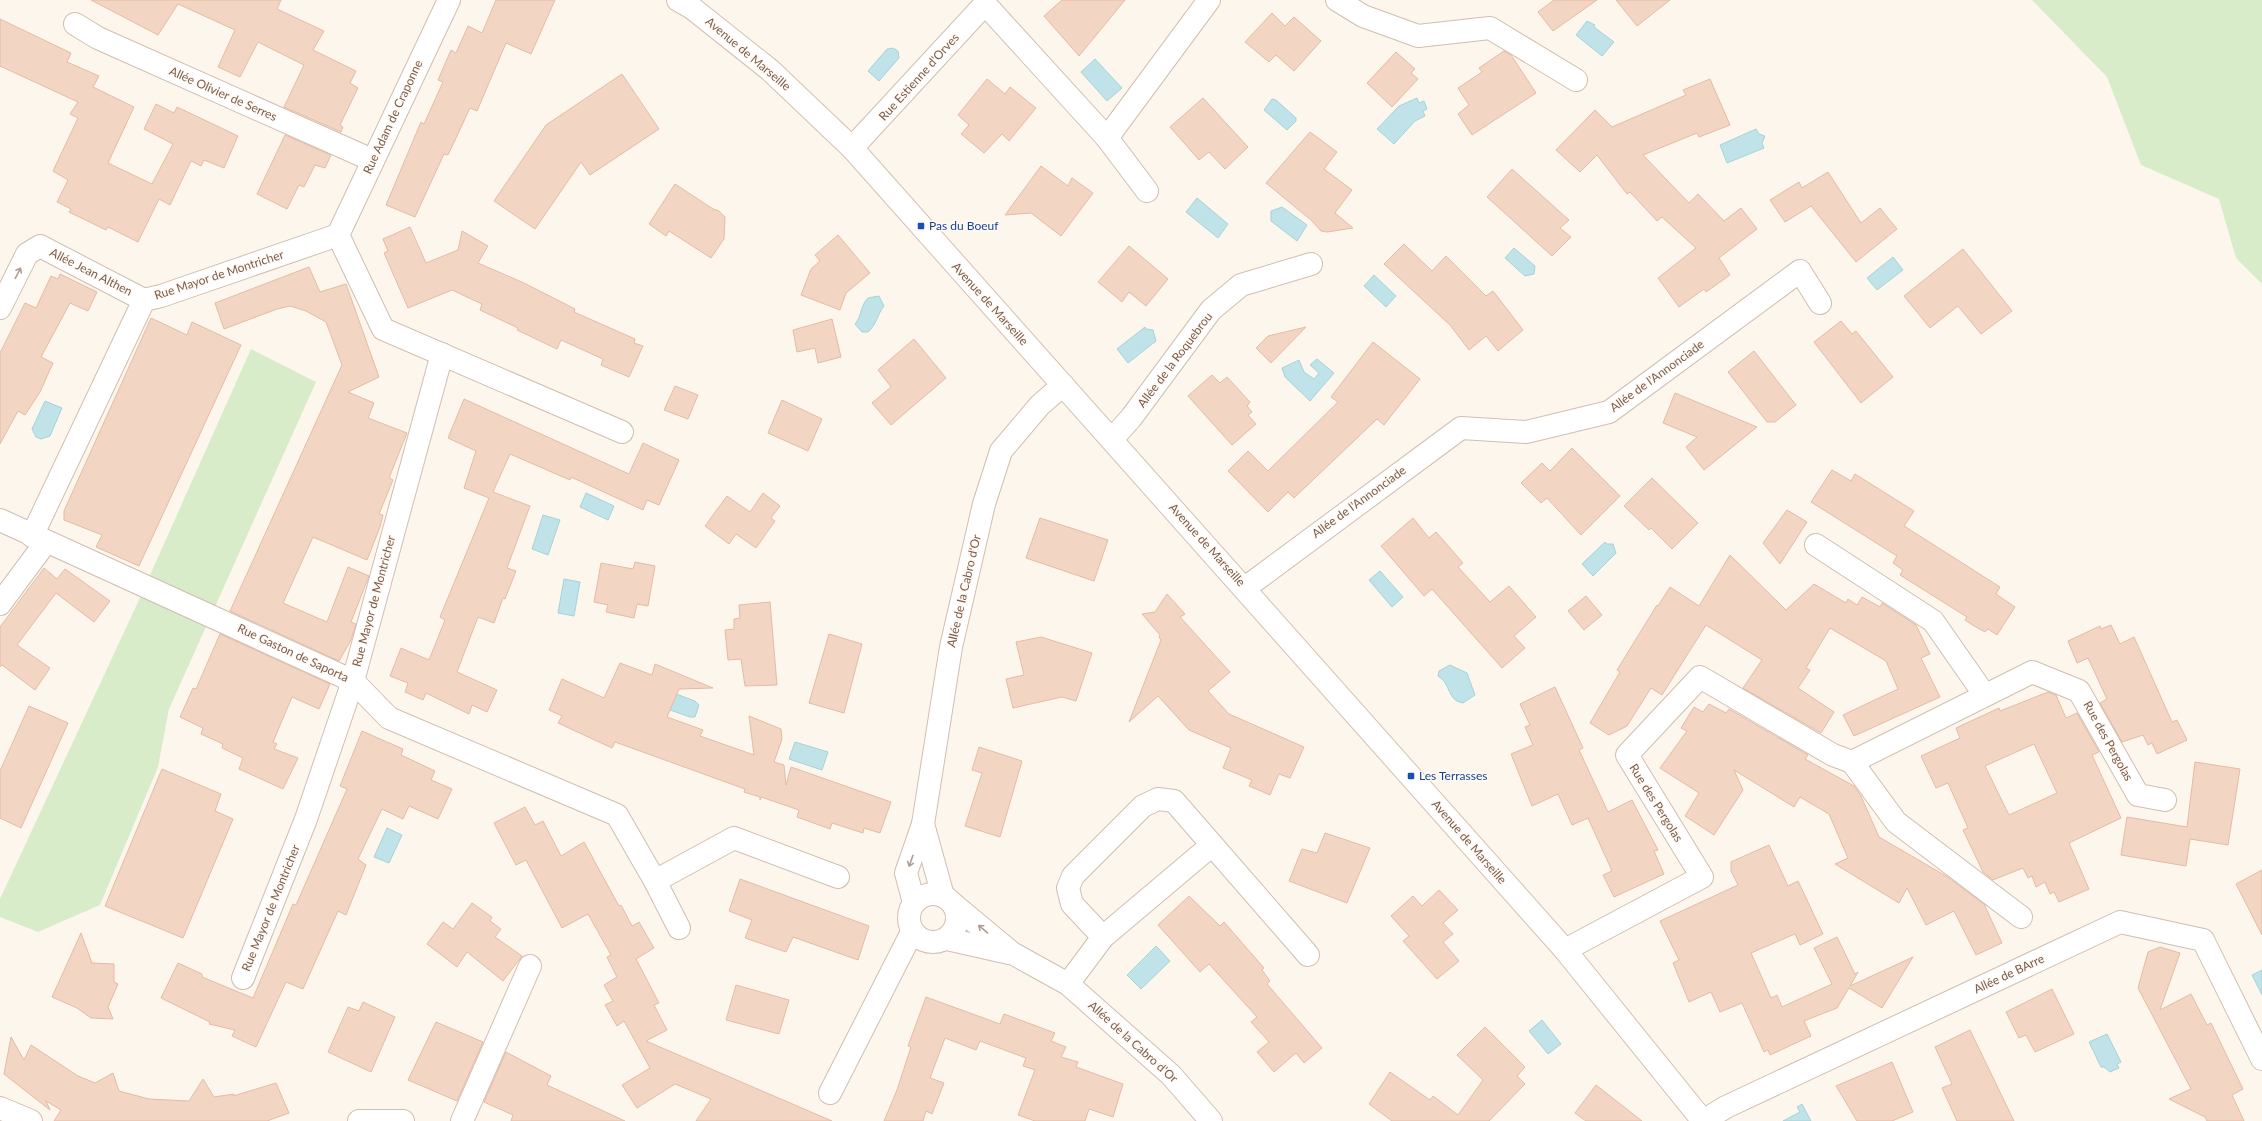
<svg xmlns="http://www.w3.org/2000/svg" width="2262" height="1121" font-family="Lato,sans-serif">
<style>
.green{fill:#d8ecc9}
.water{fill:#bfe3e8;stroke:#a5d3da}
.building{fill:#f3d5c3;stroke:#e6bba3;fill-rule:evenodd}
.lines{fill:none;stroke-linecap:round;stroke-linejoin:round}
.street-casing{stroke:#d1beb0;stroke-width:24}
.secondary-casing{stroke:#d6c0b0;stroke-width:24}
.street{stroke:#fff;stroke-width:22}
.secondary{stroke:#fff;stroke-width:22}
.oneway{stroke:#af9d94}
.transit-dot{fill:#1a4fb4;stroke:#fffaf3;stroke-width:1.5}
.labels{text-anchor:middle;stroke-width:3;stroke-linejoin:round;paint-order:stroke}
.street-label{font-size:12px;fill:#7a5c4d;stroke:#fffaf3}
.transit-label{font-size:12px;fill:#164399;stroke:#fffaf3;text-anchor:start}
</style>
<rect width="100%" height="100%" fill="#fdf6ec"/>
<g class="green">
<polygon points="2032,0 2262,0 2262,284 2236,258 2219,199 2141,165 2107,77"/>
<polygon points="251,349 316,382 169,709 158,767 100,905 38,932 0,917 0,899 138,602"/>
</g>
<g class="water">
<polygon points="1587,21 1595,25 1594,27 1614,42 1602,56 1576,35"/>
<polygon points="893,48 898,51 899,58 879,81 868,71 887,49"/>
<polygon points="1095,59 1122,88 1107,101 1081,72"/>
<polygon points="1417,98 1419,103 1424,101 1427,109 1423,111 1425,116 1415,121 1394,144 1377,129 1399,106"/>
<polygon points="1272,99 1276,100 1296,118 1296,121 1287,130 1264,110"/>
<polygon points="1756,129 1759,134 1765,136 1762,143 1764,148 1727,163 1720,145"/>
<polygon points="1197,198 1228,224 1218,238 1186,212"/>
<polygon points="1282,207 1307,225 1297,241 1271,221 1271,211"/>
<polygon points="1514,248 1535,266 1534,274 1525,276 1505,258"/>
<polygon points="1893,257 1903,270 1877,290 1867,278"/>
<polygon points="1374,275 1396,296 1386,307 1364,286"/>
<path d="M879,296L884,306C877,315 877,324 868,332H862L855,324C862,316 860,306 868,298Z"/>
<polygon points="1145,327 1146,329 1153,330 1156,341 1128,363 1117,349"/>
<polygon points="1317,359 1334,373 1310,401 1285,377 1282,368 1299,360 1304,372 1314,379 1319,373 1310,365"/>
<polygon points="45,401 62,408 50,436 41,439 36,437 32,429"/>
<polygon points="586,493 614,506 608,520 580,507"/>
<polygon points="543,515 560,520 548,555 532,549"/>
<polygon points="1605,542 1607,544 1613,544 1616,553 1593,576 1582,564"/>
<polygon points="1380,571 1403,597 1392,607 1369,580"/>
<polygon points="564,579 580,582 574,616 558,613"/>
<path d="M1450,665L1467,673L1475,695L1463,703C1447,701 1451,683 1438,676L1439,671Z"/>
<polygon points="676,694 695,701 699,705 695,717 690,717 670,710"/>
<polygon points="795,742 828,752 822,770 789,759"/>
<polygon points="387,828 402,835 389,863 374,857"/>
<polygon points="1156,946 1170,961 1141,989 1127,975"/>
<polygon points="2262,970 2262,995 2252,975"/>
<polygon points="1542,1020 1561,1044 1548,1054 1529,1031"/>
<polygon points="2107,1034 2121,1062 2117,1064 2119,1068 2110,1072 2104,1067 2101,1067 2089,1042"/>
<polygon points="1802,1104 1811,1121 1783,1121 1800,1112 1797,1107"/>
</g>
<g class="building">
<polygon points="91,0 281,0 277,9 324,31 313,50 356,71 350,83 358,88 340,125 343,127 341,132 284,107 304,65 258,42 240,77 218,67 235,30 178,4 158,35"/>
<polygon points="496,0 555,0 531,54 506,43 477,111 470,108 448,155 444,154 415,217 386,205 421,122 424,124 443,82 438,80 451,50 456,53 468,26 482,33"/>
<polygon points="1062,0 1125,0 1079,56 1044,16"/>
<polygon points="1554,0 1597,0 1553,31 1538,12"/>
<polygon points="1616,0 1670,0 1637,26"/>
<polygon points="1272,13 1285,26 1294,17 1321,41 1294,71 1276,55 1269,62 1245,42"/>
<polygon points="0,19 71,53 67,62 99,76 93,87 134,107 108,163 152,184 173,144 144,129 156,104 174,113 177,107 238,136 224,168 204,160 201,166 191,161 170,205 159,199 138,242 108,227 106,230 69,212 71,209 57,202 68,180 53,171 78,118 70,114 78,102 0,66"/>
<polygon points="1504,51 1511,55 1536,93 1472,135 1458,114 1469,105 1458,88 1482,72 1479,68"/>
<polygon points="1396,52 1415,69 1411,73 1418,79 1392,107 1367,83"/>
<polygon points="622,74 659,129 590,175 581,162 535,229 494,201 546,125"/>
<polygon points="987,79 1005,94 1010,87 1036,108 1009,141 1002,134 984,153 961,134 969,125 958,115"/>
<polygon points="1710,79 1730,125 1699,137 1697,133 1643,155 1689,203 1698,194 1724,221 1741,208 1757,229 1719,258 1730,275 1706,292 1704,289 1679,307 1658,278 1696,248 1662,217 1657,221 1630,192 1627,194 1597,155 1580,172 1556,150 1595,110 1612,127 1686,95 1683,90"/>
<polygon points="1203,98 1248,147 1225,169 1209,152 1199,160 1170,127"/>
<polygon points="1310,132 1337,152 1324,169 1352,190 1335,213 1353,228 1327,232 1321,231 1311,220 1266,183"/>
<polygon points="285,135 331,155 325,168 315,165 304,187 299,185 287,209 257,194"/>
<polygon points="1041,166 1068,186 1072,178 1093,193 1061,236 1031,213 1005,215"/>
<polygon points="1512,169 1569,220 1560,228 1571,237 1552,256 1487,197"/>
<polygon points="1828,172 1861,223 1880,208 1897,229 1856,262 1811,206 1785,222 1770,200 1799,182 1802,188"/>
<polygon points="675,184 713,209 719,211 725,217 724,239 711,258 669,231 666,236 649,224"/>
<polygon points="410,227 426,263 458,250 462,231 488,246 478,263 524,283 575,309 574,312 635,339 634,343 643,346 629,377 601,365 603,359 561,340 557,349 517,330 518,328 480,310 482,304 452,290 408,308 384,253 388,251 383,239"/>
<polygon points="838,235 870,273 846,293 840,310 801,295 811,269 820,261 815,255"/>
<polygon points="1404,244 1432,271 1446,256 1486,296 1493,291 1523,330 1498,351 1486,336 1469,350 1450,325 1384,264"/>
<polygon points="1129,246 1168,279 1146,306 1129,292 1122,302 1098,282"/>
<polygon points="1963,249 2012,311 1981,334 1958,306 1930,328 1904,296"/>
<polygon points="309,267 320,292 346,284 379,377 348,392 374,403 368,418 407,433 389,478 393,480 379,514 383,515 380,527 367,560 313,537 283,603 327,622 348,567 369,576 351,622 356,624 351,640 339,661 230,611 342,365 326,322 306,311 290,306 277,309 224,329 215,303"/>
<polygon points="60,274 97,292 88,311 70,303 41,357 53,363 40,392 25,415 18,411 0,444 0,353 25,303 36,308 51,276 58,279"/>
<polygon points="151,318 187,335 192,322 241,345 139,566 96,547 102,535 64,520 64,511"/>
<polygon points="832,319 841,357 818,363 815,348 797,352 793,330"/>
<polygon points="1841,321 1852,334 1856,331 1893,377 1861,403 1814,342"/>
<polygon points="1306,327 1271,363 1256,348 1268,336"/>
<polygon points="914,339 946,378 891,425 872,403 891,387 878,370"/>
<polygon points="1373,342 1420,379 1384,425 1377,419 1294,498 1288,492 1268,512 1228,471 1248,451 1268,471 1338,402 1331,397"/>
<polygon points="1754,351 1796,405 1775,422 1767,422 1728,372"/>
<polygon points="1212,375 1220,383 1227,377 1250,402 1247,406 1252,412 1248,415 1256,424 1232,445 1188,396"/>
<polygon points="675,386 698,395 688,419 664,410"/>
<polygon points="1675,393 1757,427 1704,470 1686,447 1697,437 1663,423"/>
<polygon points="464,399 629,474 643,443 679,460 659,505 647,500 643,510 571,477 570,480 510,454 493,492 530,506 507,568 516,571 505,599 503,598 494,623 478,617 457,672 497,690 487,712 472,705 469,714 426,693 423,700 405,692 408,683 390,676 401,648 429,660 445,620 440,617 489,498 464,488 476,451 448,438"/>
<polygon points="782,400 822,419 808,451 768,433"/>
<polygon points="1572,448 1620,496 1581,535 1547,498 1541,503 1521,483 1542,463 1550,471"/>
<polygon points="1832,470 1851,481 1855,474 1914,511 1904,526 2000,587 1996,594 2015,607 1997,635 1988,629 1985,632 1974,626 1965,620 1967,617 1900,575 1903,570 1893,563 1897,556 1811,502"/>
<polygon points="1652,478 1698,523 1672,549 1651,528 1649,530 1624,506"/>
<polygon points="763,493 780,506 771,518 775,521 756,548 736,534 729,544 705,526 727,496 750,512"/>
<polygon points="1787,510 1807,522 1780,564 1763,543"/>
<polygon points="1040,518 1108,540 1094,581 1026,558"/>
<polygon points="1413,518 1429,538 1436,532 1463,563 1458,567 1490,602 1509,586 1536,617 1514,636 1525,648 1502,668 1432,589 1424,596 1381,546"/>
<polygon points="1730,555 1786,610 1814,584 1846,603 1848,599 1857,605 1862,597 1880,607 1882,603 1916,625 1930,654 1921,658 1940,697 1854,736 1843,715 1898,689 1886,661 1830,628 1806,668 1810,670 1798,688 1834,712 1821,733 1743,688 1762,660 1706,625 1662,695 1651,688 1627,726 1609,735 1590,723 1620,672 1617,670 1657,605 1658,606 1670,587 1699,606"/>
<polygon points="635,562 655,566 648,606 637,604 634,618 606,612 608,605 594,602 601,563 633,569"/>
<polygon points="44,568 57,579 65,569 110,601 94,622 56,593 17,645 50,668 35,690 2,665 0,667 0,627"/>
<polygon points="1167,594 1185,614 1180,617 1230,672 1208,691 1229,714 1304,747 1290,778 1279,774 1270,795 1249,786 1252,780 1223,768 1231,748 1189,730 1158,696 1129,722 1161,640 1159,637 1160,635 1142,614 1155,612"/>
<polygon points="1586,596 1602,615 1584,630 1568,611"/>
<polygon points="770,602 777,685 745,686 741,659 728,660 725,630 734,629 734,619 740,618 739,605"/>
<polygon points="2111,625 2120,644 2134,637 2172,722 2177,720 2187,740 2157,754 2152,743 2148,745 2143,735 2122,742 2100,703 2107,699 2088,658 2077,663 2068,641 2100,626 2101,629"/>
<polygon points="220,634 330,684 319,709 292,697 273,742 277,744 274,749 298,758 283,789 239,769 243,758 222,748 223,744 201,734 203,728 180,717 193,688 196,689"/>
<polygon points="829,634 862,644 844,713 809,703"/>
<polygon points="1041,637 1092,653 1076,701 1062,697 1013,708 1006,679 1024,675 1016,642"/>
<polygon points="620,663 652,675 655,664 713,688 679,689 667,717 703,730 700,736 754,755 749,716 781,729 782,739 774,762 784,765 786,785 791,767 891,802 880,833 864,828 863,833 832,823 830,829 797,817 799,810 761,797 760,800 760,797 744,792 745,789 615,742 612,748 558,723 562,716 549,710 562,679 604,698"/>
<polygon points="1555,687 1583,748 1579,750 1608,812 1632,800 1658,850 1654,851 1664,874 1614,897 1603,875 1612,871 1588,818 1572,825 1558,794 1532,806 1511,754 1533,745 1525,727 1530,725 1520,704"/>
<path d="M2048,692L2056,695L2066,718L2077,713L2099,752L2092,755L2121,818L2069,843L2089,889L2059,902L2054,892L2050,894L2045,882L2036,887L2032,876L2028,878L2023,868L1993,880L1983,872L1963,830L1968,828L1948,783L1936,788L1921,756L1960,738L1956,728L1999,708L2000,711ZM2034,744L2057,793L2009,815L1985,766Z"/>
<polygon points="1709,704 1726,713 1729,709 1808,755 1805,759 1854,786 1861,796 1879,837 1946,876 1984,904 2002,943 1976,955 1954,911 1926,925 1907,888 1899,903 1835,864 1848,858 1829,814 1800,797 1794,807 1734,770 1743,790 1714,835 1685,816 1699,793 1660,768 1687,731 1681,728 1694,707 1703,712"/>
<polygon points="29,706 68,723 21,828 0,818 0,771"/>
<polygon points="362,731 403,749 401,755 435,771 431,780 452,789 438,819 409,806 403,819 382,809 358,859 366,865 346,915 338,911 303,989 286,982 256,1047 232,1036 235,1030 209,1024 210,1022 161,998 178,963 202,974 202,977 253,998 293,904 296,905 347,789 340,786"/>
<polygon points="979,747 1022,761 1000,837 965,826 982,773 972,770"/>
<polygon points="2195,762 2240,769 2228,845 2190,839 2186,866 2121,855 2127,817 2187,827"/>
<polygon points="162,769 221,794 215,811 233,819 183,938 105,906"/>
<polygon points="525,807 535,825 543,821 561,856 584,842 619,906 621,905 632,926 639,922 654,948 636,959 659,1003 654,1005 667,1030 646,1041 832,1121 696,1121 711,1099 675,1084 637,1108 622,1085 650,1068 624,1021 617,1026 605,1005 613,1001 604,985 617,977 607,957 611,955 588,914 562,928 526,860 516,865 494,823"/>
<polygon points="1325,833 1370,848 1347,903 1289,881 1302,849 1317,853"/>
<polygon points="1769,845 1788,886 1798,881 1823,934 1800,945 1795,934 1751,953 1771,998 1777,995 1782,1007 1832,984 1814,948 1837,937 1855,974 1858,972 1850,986 1913,957 1882,1008 1849,988 1837,1008 1804,1021 1811,1036 1770,1055 1768,1050 1764,1052 1742,1003 1720,1012 1711,992 1689,1002 1673,963 1679,960 1660,921 1738,885 1731,871 1731,862"/>
<polygon points="2262,870 2262,935 2236,884"/>
<polygon points="740,879 869,926 858,960 793,937 786,952 745,938 752,920 729,911"/>
<polygon points="1439,890 1458,910 1443,923 1453,934 1443,942 1459,961 1437,979 1403,941 1409,936 1391,916 1413,896 1422,906"/>
<polygon points="1189,896 1220,926 1224,922 1264,968 1262,970 1270,981 1267,984 1322,1048 1304,1063 1296,1053 1274,1072 1257,1052 1269,1042 1251,1022 1257,1017 1209,964 1200,972 1158,925"/>
<polygon points="472,903 492,917 490,921 501,929 495,937 522,956 503,981 467,952 457,967 427,944 443,922 453,929"/>
<polygon points="81,933 92,963 114,964 114,982 118,984 108,1007 113,1019 91,1018 77,1008 52,997"/>
<polygon points="2160,947 2180,953 2160,1010 2191,994 2207,1025 2211,1023 2243,1089 2232,1095 2244,1121 2207,1121 2205,1117 2169,1099 2191,1089 2138,988 2148,952"/>
<polygon points="736,985 789,1000 779,1034 726,1020"/>
<polygon points="2052,989 2074,1034 2035,1052 2026,1035 2019,1038 2006,1012"/>
<polygon points="926,997 1000,1024 1004,1014 1055,1033 1051,1041 1066,1047 1061,1057 1078,1062 1076,1067 1123,1084 1113,1117 1089,1109 1085,1121 1035,1121 1018,1115 1035,1070 1023,1066 1026,1058 980,1041 976,1050 945,1038 930,1078 944,1083 932,1114 926,1111 923,1121 884,1121 897,1090 911,1047 908,1046"/>
<polygon points="363,1002 395,1017 371,1072 328,1052 348,1007 359,1011"/>
<polygon points="436,1022 483,1042 457,1101 408,1080"/>
<polygon points="1485,1027 1525,1067 1517,1076 1525,1084 1489,1121 1392,1121 1369,1104 1390,1072 1430,1100 1433,1096 1458,1115 1483,1080 1457,1055"/>
<polygon points="1970,1030 2014,1121 1957,1121 1942,1088 1952,1084 1935,1047"/>
<polygon points="11,1037 24,1060 31,1045 78,1076 95,1083 113,1073 119,1091 149,1099 189,1101 203,1079 214,1097 234,1094 233,1096 276,1083 289,1113 267,1121 54,1121 61,1110 46,1101 50,1110 4,1074"/>
<polygon points="506,1052 551,1076 547,1085 625,1121 511,1121 513,1115 484,1102"/>
<polygon points="1892,1062 1913,1112 1892,1121 1857,1121 1836,1086"/>
<polygon points="1596,1085 1642,1121 1586,1121 1575,1113"/>
</g>
<g class="lines">
<defs>
<g id="street">
<polyline points="1337,0 1363,16 1418,36 1490,28 1576,80"/>
<polyline points="75,24 98,38 372,160"/>
<polyline points="1107,138 1147,191"/>
<polyline points="852,148 985,4 1107,138 1209,0"/>
<polyline points="338,235 449,0"/>
<polyline points="0,308 27,254 40,246 144,300"/>
<polyline points="1112,439 1131,418 1211,310 1241,285 1311,264"/>
<polyline points="0,520 353,681 389,718 617,815 655,881 734,838 838,877"/>
<polyline points="32,536 144,300 161,296 338,235 383,329 622,432"/>
<polyline points="1816,545 1933,621 1984,694"/>
<polyline points="1245,588 1461,428 1526,432 1609,412 1800,271 1820,303"/>
<polyline points="0,604 46,542"/>
<polyline points="1852,762 1896,822 2021,917"/>
<polyline points="923,824 943,896"/>
<polyline points="1212,845 1103,937 1072,904 1068,888 1073,876 1143,806 1158,799 1174,801 1308,955"/>
<polyline points="655,881 679,928"/>
<circle cx="933" cy="918" r="24"/>
<polyline points="914,903 906,873 923,824 951,647 984,504 1001,451 1040,405 1063,385"/>
<polyline points="953,904 1012,953 1068,984 1171,1075 1211,1121"/>
<polyline points="947,939 1009,953"/>
<polyline points="1565,950 1702,877 1627,755 1700,677 1833,755 1852,762 2032,672 2079,691 2138,795 2165,800"/>
<polyline points="243,978 306,819 353,681 442,354"/>
<polyline points="1068,984 1103,937"/>
<polyline points="830,1093 912,932"/>
<polyline points="0,1108 31,1121"/>
<polyline points="359,1121 403,1121"/>
<polyline points="462,1121 530,966"/>
<polyline points="1703,1121 1726,1107 2120,922 2203,940 2262,1059"/>
</g>
<polyline id="secondary" points="678,0 692,8 770,70 852,148 1565,950 1703,1121"/>
</defs>
<use href="#street" class="street-casing"/>
<use href="#secondary" class="secondary-casing"/>
<use href="#street" class="street"/>
<use href="#secondary" class="secondary"/>
</g>
<defs><path id="oneway-shaft" d="M-6 0H5M1.5-3L5.5 0L1.5 3" fill="none" stroke-width="1.6" stroke-linecap="round" stroke-linejoin="round"/></defs>
<g class="oneway">
<use href="#oneway-shaft" transform="translate(18 273) rotate(-63)"/>
<use href="#oneway-shaft" transform="translate(911 861) rotate(109)"/>
<use href="#oneway-shaft" transform="translate(983 929) rotate(-140)"/>
</g>
<g class="transit-dot">
<rect x="917" y="222" width="8" height="8" rx="2"/>
<rect x="1407" y="772" width="8" height="8" rx="2"/>
</g>
<g class="labels">
<g class="street-label">
<text transform="translate(748 54) rotate(40)" y="4">Avenue de Marseille</text>
<text transform="translate(919 77) rotate(-48)" y="4">Rue Estienne d'Orves</text>
<text transform="translate(223 94) rotate(24)" y="4">Allée Olivier de Serres</text>
<text transform="translate(393 117) rotate(-65)" y="4">Rue Adam de Craponne</text>
<text transform="translate(91 272) rotate(27)" y="4">Allée Jean Althen</text>
<text transform="translate(219 275) rotate(-18)" y="4">Rue Mayor de Montricher</text>
<text transform="translate(990 304) rotate(48)" y="4">Avenue de Marseille</text>
<text transform="translate(1175 360) rotate(-53)" y="4">Allée de la Roquebrou</text>
<text transform="translate(1657 376) rotate(-36)" y="4">Allée de l’Annonciade</text>
<text transform="translate(1359 502) rotate(-36)" y="4">Allée de l’Annonciade</text>
<text transform="translate(1207 545) rotate(48)" y="4">Avenue de Marseille</text>
<text transform="translate(964 591) rotate(-77)" y="4">Allée de la Cabro d'Or</text>
<text transform="translate(374 601) rotate(-75)" y="4">Rue Mayor de Montricher</text>
<text transform="translate(293 653) rotate(25)" y="4">Rue Gaston de Saporta</text>
<text transform="translate(2108 741) rotate(61)" y="4">Rue des Pergolas</text>
<text transform="translate(1656 803) rotate(58)" y="4">Rue des Pergolas</text>
<text transform="translate(1469 842) rotate(49)" y="4">Avenue de Marseille</text>
<text transform="translate(271 908) rotate(-68)" y="4">Rue Mayor de Montricher</text>
<text transform="translate(2009 974) rotate(-25)" y="4">Allée de BArre</text>
<text transform="translate(1133 1042) rotate(42)" y="4">Allée de la Cabro d'Or</text>
</g>
<g class="transit-label">
<text x="929" y="230">Pas du Boeuf</text>
<text x="1419" y="780">Les Terrasses</text>
</g>
</g>
</svg>
